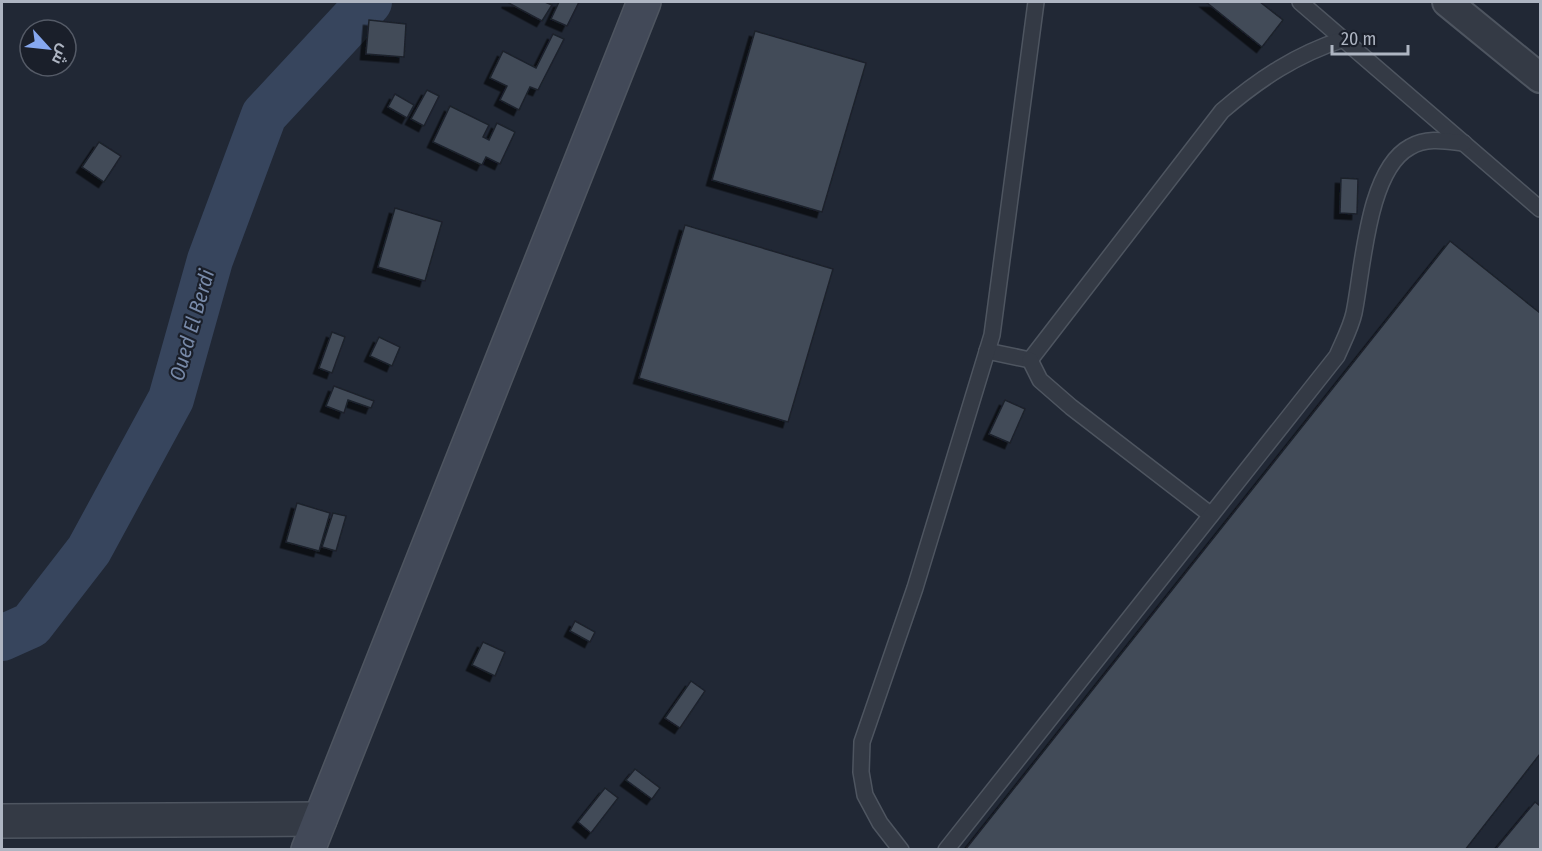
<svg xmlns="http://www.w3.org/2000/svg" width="1542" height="851" font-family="'Fira Sans Condensed',Cairo,sans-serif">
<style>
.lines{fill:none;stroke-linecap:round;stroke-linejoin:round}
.river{stroke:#37455d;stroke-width:46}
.building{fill:#424b59;stroke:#1c212c;stroke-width:1.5;filter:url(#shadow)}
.service-casing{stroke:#4e5560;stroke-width:18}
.minor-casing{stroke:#4e5560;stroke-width:32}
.tertiary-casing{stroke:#4e5560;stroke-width:36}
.secondary-casing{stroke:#4e5560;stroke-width:36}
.service{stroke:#343a45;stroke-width:15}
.minor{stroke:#343a45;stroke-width:28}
.tertiary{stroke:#343a45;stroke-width:33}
.secondary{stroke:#424958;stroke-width:33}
.labels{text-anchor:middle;stroke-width:4.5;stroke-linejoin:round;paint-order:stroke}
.water-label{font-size:21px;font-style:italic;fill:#788aa9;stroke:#1a1f2a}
</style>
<defs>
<filter id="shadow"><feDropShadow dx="-5.5" dy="5.5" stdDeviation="0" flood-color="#0009"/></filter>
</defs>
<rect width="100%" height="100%" fill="#212835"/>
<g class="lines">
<polyline class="river" points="2,638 31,625 89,550 171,399 210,260 264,115 369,2"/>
</g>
<g class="building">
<polygon points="507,2 545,2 552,5 542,21"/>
<polygon points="559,2 579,2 567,26 551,19"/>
<polygon points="1206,2 1260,2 1283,20 1262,47"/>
<polygon points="369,20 406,24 404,57 366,54"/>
<polygon points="755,31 866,63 822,212 712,180"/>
<polygon points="553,34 564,39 538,90 530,87 519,110 500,100 507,86 490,78 503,51 536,68"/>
<polygon points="427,90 439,96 424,126 411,119"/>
<polygon points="395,94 414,105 407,118 388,107"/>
<polygon points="450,106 489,125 483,137 489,140 497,123 515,132 500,164 486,157 482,165 433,142"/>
<polygon points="99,142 121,156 104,182 82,167"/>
<polygon points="1341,178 1358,179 1357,214 1340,213"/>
<polygon points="395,208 442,222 425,281 378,267"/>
<polygon points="685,225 833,269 788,422 639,378"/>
<polygon points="1450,241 1540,313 1540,754 1465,850 965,850"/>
<polygon points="332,332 345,337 332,373 319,368"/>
<polygon points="379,337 400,347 392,366 370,356"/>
<polygon points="334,386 374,401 371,408 348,400 344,413 326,406"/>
<polygon points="1005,400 1025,409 1010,443 989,434"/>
<polygon points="297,503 330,513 319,551 286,542"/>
<polygon points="333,513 346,516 336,551 322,547"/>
<polygon points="575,621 595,632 590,642 570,631"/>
<polygon points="483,642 505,652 495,676 472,665"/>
<polygon points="691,681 705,691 680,728 665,718"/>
<polygon points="635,769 660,788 652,799 626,780"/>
<polygon points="605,788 618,798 591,833 578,822"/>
<polygon points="1535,802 1540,806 1540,850 1495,850"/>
</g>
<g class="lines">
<defs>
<g id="service">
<polyline points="1300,2 1540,209"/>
<path d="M987,351L1030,360L1222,111C1259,79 1297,54 1344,39"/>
<polyline points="1030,360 1040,380 1071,407 1211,515"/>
<polyline points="901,850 880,823 865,795 861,772 862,742 915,588 992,335 1036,2"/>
<path d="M946,850L1337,356C1343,342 1351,327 1354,313C1363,270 1367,170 1410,147C1427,137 1446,141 1464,143"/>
</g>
<polyline id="minor" points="1447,2 1540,78"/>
<polyline id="tertiary" points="2,821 320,819"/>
<polyline id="secondary" points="308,850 644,2"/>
</defs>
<use href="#service" class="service-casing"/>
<use href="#minor" class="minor-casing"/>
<use href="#tertiary" class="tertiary-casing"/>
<use href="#secondary" class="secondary-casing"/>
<use href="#service" class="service"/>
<use href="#minor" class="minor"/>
<use href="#tertiary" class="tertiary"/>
<use href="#secondary" class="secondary"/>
</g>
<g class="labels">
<g class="water-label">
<text transform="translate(192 325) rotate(-74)" y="7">Oued El Berdi</text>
</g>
</g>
<rect width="1542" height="851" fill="none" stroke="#aeb5c2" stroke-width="6"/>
<g transform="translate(48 48) rotate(117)"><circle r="28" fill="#1a1f2a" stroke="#555b67" stroke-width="1.5"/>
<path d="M0-4.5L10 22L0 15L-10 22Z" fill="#86a8f0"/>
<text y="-9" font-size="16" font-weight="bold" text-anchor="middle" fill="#aeb5c2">ش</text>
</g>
<path d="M1332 45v9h76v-9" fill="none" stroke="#aeb5c2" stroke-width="3"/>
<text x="1341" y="45" font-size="18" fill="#aeb5c2" stroke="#1a1f2a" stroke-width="4.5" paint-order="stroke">20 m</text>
</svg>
